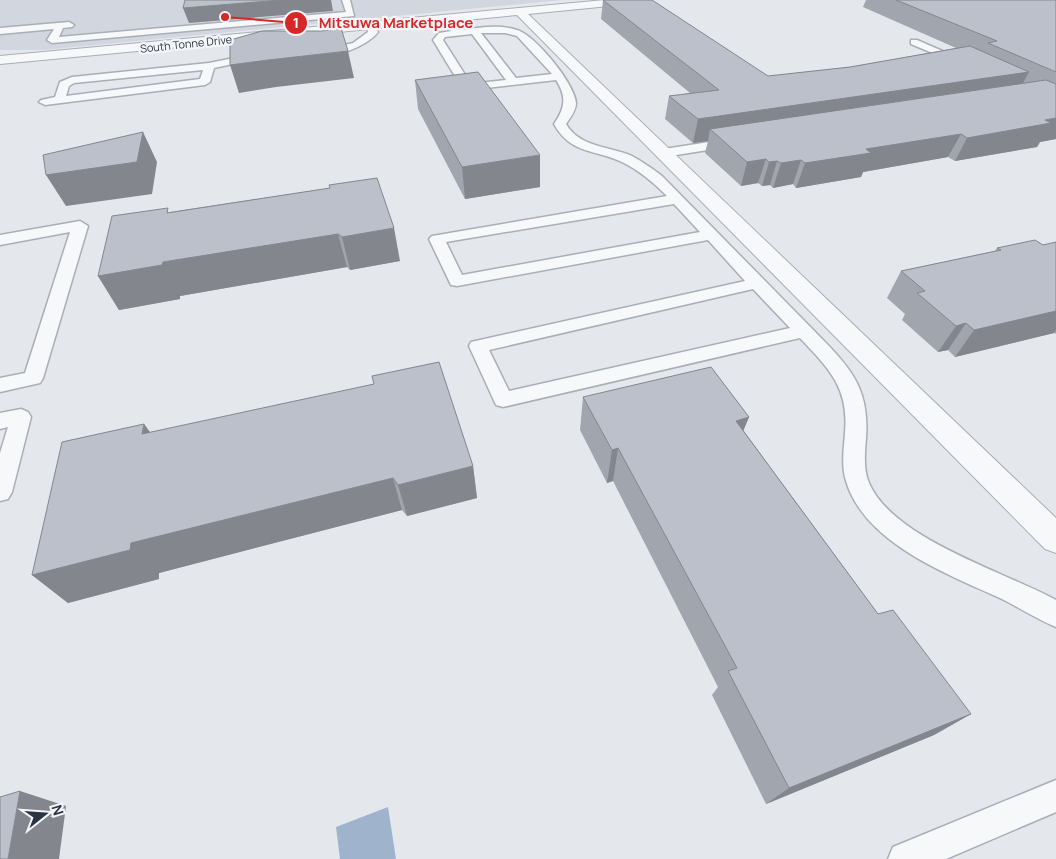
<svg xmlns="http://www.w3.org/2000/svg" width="1056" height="859" font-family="Manrope,sans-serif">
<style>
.built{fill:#d2d6de}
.water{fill:#9fb4cc}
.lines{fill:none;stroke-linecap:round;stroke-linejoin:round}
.lane-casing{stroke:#a9aeb7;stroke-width:3}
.street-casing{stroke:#a9aeb7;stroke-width:2}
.lane{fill:#f7f8fa;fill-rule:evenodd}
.street{fill:#f7f8fa;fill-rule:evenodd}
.wall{fill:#a1a5ae}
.shaded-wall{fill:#83868d}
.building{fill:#bbc0ca;stroke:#83868d}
.labels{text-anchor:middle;stroke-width:4.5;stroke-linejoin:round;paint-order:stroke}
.far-street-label{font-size:11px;fill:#2b3445;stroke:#f4f6f9}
.leader{fill:none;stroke:#d62828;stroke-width:2}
.callout-dot{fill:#d62828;stroke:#f4f6f9;stroke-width:2}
.mark-label{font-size:15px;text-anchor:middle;font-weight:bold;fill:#fff}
.callout-label{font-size:15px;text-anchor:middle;font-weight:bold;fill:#d62828;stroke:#f4f6f9;stroke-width:4.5;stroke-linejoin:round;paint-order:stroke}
</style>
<rect width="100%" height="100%" fill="#e4e7ec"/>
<polygon class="built" points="0,0 563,0 43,50 0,50"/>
<polygon class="water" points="388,807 396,859 340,859 336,827"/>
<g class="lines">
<defs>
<g id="lane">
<polygon points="342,0 350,0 354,16 52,43 47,40 54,29 0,34 0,28 69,22 74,25 72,27 63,28 59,37 346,12"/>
<path d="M444,16H450L460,30C479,28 498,24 517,30C535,35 575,84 576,103C576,111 570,118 566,124C580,148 610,146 632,156C643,162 653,169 662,176L827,344C856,374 869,395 866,438C865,452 863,469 869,483C893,539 1005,572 1056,600V627C1037,619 1020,608 1002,599C948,574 865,544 846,481C841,465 844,448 845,432C849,387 828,368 800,338L503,407L496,405L469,346L471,342L745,281L708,240L457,286L451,285L429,239L432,236L667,196C654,183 640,171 624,163C596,149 571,155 554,124C565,108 567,97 556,80L478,89L461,86L433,40L439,33L451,31L443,18ZM481,33H505L517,36L552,74L516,78ZM472,34L506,80L478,83L469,81L443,40L445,37ZM674,204L700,232L462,275L446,242ZM753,289L790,328L509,391L489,350Z"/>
<path d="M367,24H373L378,32C369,45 328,63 315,52L353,43L368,32Z"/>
<polygon points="911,40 917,40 970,63 969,65 961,65 911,44"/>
<path d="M258,53L262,54V58L214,68L210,82L205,85L45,105L39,102L41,100L55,97L60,82L72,77L209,63ZM203,70L200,79L66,96L69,86L74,83Z"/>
<polygon points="735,138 741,142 739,145 664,157 658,153 664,149"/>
<polygon points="80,221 88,226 43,378 40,383 0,392 0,378 25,373 70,232 0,245 0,235"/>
<polygon points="21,409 28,412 31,417 12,492 8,499 0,501 0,453 8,427 0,429 0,413"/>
<polygon points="1056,780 1056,812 946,859 888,859 893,847"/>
</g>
<polygon id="street" points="605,0 645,0 640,3 528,14 1056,518 1056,553 1045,549 517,15 0,64 0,56"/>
</defs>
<use href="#lane" class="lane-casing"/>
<use href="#street" class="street-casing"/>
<use href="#lane" class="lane"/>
<use href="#street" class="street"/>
</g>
<g class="wall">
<polygon points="603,0 768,76 850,67 956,48 863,7 866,0 1056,0 1056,139 1040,142 1037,147 955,161 948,157 863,172 861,177 796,188 793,184 773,188 770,185 762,186 758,183 741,186 705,153 708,141 693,143 665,119 669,96 690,93 601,19"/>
<polygon points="415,80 540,187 465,199 418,109"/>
<polygon points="330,188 400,261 350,270 347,267 180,296 180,299 119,310 98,276 170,212"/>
<polygon points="1056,242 1056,334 1054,333 955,357 948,350 938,352 902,320 905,314 887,298 901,271 995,251 997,248 1043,245"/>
<polygon points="583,397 749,417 743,430 878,614 971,714 934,735 766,804 712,695 718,687 613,481 607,483 580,430"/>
<polygon points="144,424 150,432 473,466 477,498 407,516 402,510 159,573 159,579 68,603 32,575"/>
</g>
<g class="shaded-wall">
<polygon points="281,0 331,0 333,11 189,23 183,8"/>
<polygon points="348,51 354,78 276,87 239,93 230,65 268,60"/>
<polygon points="1029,72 1017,94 710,129 708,141 693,143 698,119"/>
<polygon points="1056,118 1056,139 1040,142 1037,147 955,161 967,138"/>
<polygon points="143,132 157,162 152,194 66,206 46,175"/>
<polygon points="961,134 948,157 863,172 861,177 796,188 805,163 866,149"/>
<polygon points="540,155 540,187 465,199 462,167"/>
<polygon points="766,159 758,183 741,186 747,162"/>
<polygon points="801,160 793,184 773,188 781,163"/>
<polygon points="777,161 770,185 762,186 769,162"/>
<polygon points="394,228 400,261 350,270 342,237"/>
<polygon points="338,234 347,267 180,296 180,299 119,310 98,276 163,262"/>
<polygon points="1056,311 1056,330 1054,333 955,357 974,330"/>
<polygon points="966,323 948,350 938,352 956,326"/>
<polygon points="749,417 735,451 736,421"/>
<polygon points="144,424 167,457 142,434"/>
<polygon points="618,448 613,481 607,483 612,450"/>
<polygon points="473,466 477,498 407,516 398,485"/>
<polygon points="393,478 402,510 159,573 159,579 68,603 32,575 131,543"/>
<polygon points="971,714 934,735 766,804 789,788"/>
<polygon points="20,791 66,806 59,859 8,859"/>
</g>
<g class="building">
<polygon points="185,0 281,0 183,8"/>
<polygon points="603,0 652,0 768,76 850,67 970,46 1029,72 698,119 669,96 719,90"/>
<polygon points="896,0 1056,0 1056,72 988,43 997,41"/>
<polygon points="341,28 348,51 268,60 230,65 230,40 262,31 322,31"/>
<polygon points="478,72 540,155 462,167 415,80"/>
<polygon points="1046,80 1056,84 1056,118 1045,120 1051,123 967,138 961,134 866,149 871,153 805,163 801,160 781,163 777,161 769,162 766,159 747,162 710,129"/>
<polygon points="143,132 137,162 46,175 43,155"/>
<polygon points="377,178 394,228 342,237 338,234 163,262 162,265 98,276 112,216 168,208 167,213 330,188 329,185"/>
<polygon points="1035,240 1043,245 1056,242 1056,311 974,330 966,323 956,326 917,293 925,291 901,271 1001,250 997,248"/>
<polygon points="439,362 473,466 398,485 393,478 131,543 130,550 32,575 62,442 144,424 142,434 374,384 372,376"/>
<polygon points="711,367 749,417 736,421 878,614 893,610 971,714 789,788 728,671 737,668 618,448 612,450 583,397"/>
<polygon points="20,791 8,859 0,859 0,797"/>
</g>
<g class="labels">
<g class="far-street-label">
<text transform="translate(186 44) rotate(-6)" y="4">South Tonne Drive</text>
</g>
</g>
<path class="leader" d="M225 17L296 23"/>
<g class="callout-dot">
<circle cx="225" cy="17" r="5"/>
<circle cx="296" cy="23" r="12"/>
</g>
<g class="mark-label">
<text x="296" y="28">1</text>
</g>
<g class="callout-label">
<text x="396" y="28">Mitsuwa Marketplace</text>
</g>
<g transform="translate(45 814) rotate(73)" stroke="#f4f6f9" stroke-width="4" paint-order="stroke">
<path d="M0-4L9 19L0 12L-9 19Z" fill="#2b3445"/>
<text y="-8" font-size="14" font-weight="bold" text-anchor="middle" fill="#2b3445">N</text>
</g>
</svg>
